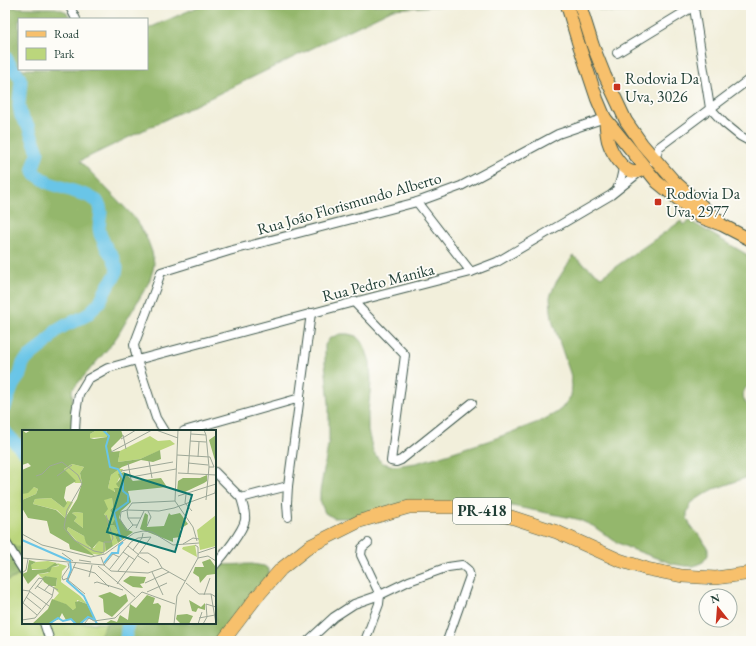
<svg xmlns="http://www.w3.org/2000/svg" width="756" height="646" font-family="'EB Garamond',serif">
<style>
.green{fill:#bbd67c;stroke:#6d8a58}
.forest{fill:#94b76c;stroke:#5a7a50}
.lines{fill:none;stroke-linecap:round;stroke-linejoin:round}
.river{stroke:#69c5e7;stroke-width:13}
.minor-casing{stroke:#3f584d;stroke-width:10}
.primary-casing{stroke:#3f584d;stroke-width:14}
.trunk-casing{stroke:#3f584d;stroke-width:14}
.minor{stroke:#fff;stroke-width:8}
.primary{stroke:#f7c06c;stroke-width:12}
.trunk{stroke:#f7c06c;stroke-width:13}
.poi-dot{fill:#c8321e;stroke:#fdfcf7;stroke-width:1.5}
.labels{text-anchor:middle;stroke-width:3.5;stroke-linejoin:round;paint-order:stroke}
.shield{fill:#fdfcf7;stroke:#62766e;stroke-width:1}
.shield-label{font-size:15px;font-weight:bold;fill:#1f3d34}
.poi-label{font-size:16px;fill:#1f3d34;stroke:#fdfcf7;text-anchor:start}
.street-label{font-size:16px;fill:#1f3d34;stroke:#fdfcf7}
.inset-river{fill:none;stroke:#69c5e7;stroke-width:2}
.inset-road{fill:none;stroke:#9ea898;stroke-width:1}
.view{fill:#0f766e;fill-opacity:0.15;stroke:#0f766e;stroke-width:2}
.inset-edge{fill:none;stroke:#1f3d34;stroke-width:2}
</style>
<rect width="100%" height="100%" fill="#fdfcf7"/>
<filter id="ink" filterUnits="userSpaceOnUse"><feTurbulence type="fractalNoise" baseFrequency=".025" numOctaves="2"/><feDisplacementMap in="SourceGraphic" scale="8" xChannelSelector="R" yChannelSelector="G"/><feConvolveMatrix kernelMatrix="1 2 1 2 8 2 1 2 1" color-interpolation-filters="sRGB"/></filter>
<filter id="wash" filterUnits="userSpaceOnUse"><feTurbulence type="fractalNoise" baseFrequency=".012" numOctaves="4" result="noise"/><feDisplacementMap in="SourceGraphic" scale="16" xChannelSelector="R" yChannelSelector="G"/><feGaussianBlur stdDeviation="0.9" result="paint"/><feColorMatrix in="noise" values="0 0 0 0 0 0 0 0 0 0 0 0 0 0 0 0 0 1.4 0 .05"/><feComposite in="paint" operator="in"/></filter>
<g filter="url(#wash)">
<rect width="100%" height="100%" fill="#f2efdb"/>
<g class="green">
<polygon points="5,435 13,438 23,455 23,548 22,548 5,544"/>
<polygon points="23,572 23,623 107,623 97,641 5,641 5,581 14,578"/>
</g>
<g class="forest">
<polygon points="202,5 452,5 447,6 436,6 393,9 80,161 131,214 140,226 148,241 152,252 154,263 153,270 149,282 118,335 111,345 72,390 75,431 23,431 23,455 13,438 5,435 5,6 6,7 34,8 56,8 65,11 72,19 19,19 19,69 147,69 147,29"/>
<path d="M590,5H660C642,12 606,17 590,5Z"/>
<path d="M681,221L683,225L690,221L751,257V383C749,385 745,388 744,391C741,398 747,405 751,409V476L714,489L703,495L691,503L687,513V518L691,527L701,537L708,549V555L703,562L694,566H685L673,564L629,548L616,542L593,526L577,519L502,504H425L357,518H334L325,513L320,501V492L329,440V403L325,363V345L330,338L340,334H348L356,336L364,345L370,362L371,383L368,413V431L373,451L379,460L383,463L394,466L416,463L437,457L491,440L541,421L556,413L562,408L571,396L572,385L570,373L553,323L551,311L550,297L555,284L573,256L601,277Z"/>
<polygon points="5,544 22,548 23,548 23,572 14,578 5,581"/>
<polygon points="252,564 264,566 269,569 269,574 264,583 215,641 97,641 107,623 215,623 215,565"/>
</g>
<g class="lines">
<g class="river">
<polyline points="5,56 12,68 18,74 21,81 19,105 20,111 21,116 28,126 30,131 38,152 33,168 35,174 49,183 88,196 97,201 100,206 101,212 99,228 100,234 107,249 113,257 117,268 116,274 113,279 109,284 99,303 87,315 77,320 66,325 56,331 45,344 31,355 23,363 20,375 13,385 5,407"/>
<polyline points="5,431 7,434 23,451"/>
<polyline points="126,641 127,628 128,623"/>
</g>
</g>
</g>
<g filter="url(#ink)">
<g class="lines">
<defs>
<g id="minor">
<polyline points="69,5 76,19"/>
<polyline points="694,8 710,108 724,123 740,136 751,142"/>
<polyline points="617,53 696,5"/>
<path d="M653,161C657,158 657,151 659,147L751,78"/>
<path d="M617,189C621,181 622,175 623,167"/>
<polyline points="417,202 471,272"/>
<polyline points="354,302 405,355 391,461 396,462 401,460 472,403"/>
<polyline points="75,431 76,412 79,394 88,379 108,368 137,360 134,345 156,287 161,272 229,251 417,202 461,186 558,134 605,118"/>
<polyline points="164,431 156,418 137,360 354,302 471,272 497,262 611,195 641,171"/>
<polyline points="184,431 300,398"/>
<polyline points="215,472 241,498"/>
<polyline points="288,517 287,503 288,486 311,313"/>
<polyline points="5,541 23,570"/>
<path d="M215,565C223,556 243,531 245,520C246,512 243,505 241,498L288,486"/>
<polyline points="44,623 50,641"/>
<polyline points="308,641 334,617 354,604 380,595 409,581 448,567 462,565 468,570 470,576 447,641"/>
<polyline points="365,641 379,604 380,595 361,555 362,548 368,543"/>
</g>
<g id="primary">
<polyline points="567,5 578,42 597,99 605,118 657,182 700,217 722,225 751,240"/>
<polyline points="580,5 593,46 605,76 626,121 642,144 674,181 719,221"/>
<path d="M605,118C606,126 606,133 608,141C611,151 623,173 636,172C639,172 642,170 645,168"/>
</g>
<polyline id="trunk" points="223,641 255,599 281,569 310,546 360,521 409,507 458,507 511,517 557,532 619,560 647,569 682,576 716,578 751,573"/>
</defs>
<use href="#minor" class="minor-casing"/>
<use href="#primary" class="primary-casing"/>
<use href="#trunk" class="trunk-casing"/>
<use href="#minor" class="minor"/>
<use href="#primary" class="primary"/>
<use href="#trunk" class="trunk"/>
</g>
</g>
<g class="poi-dot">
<rect x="613" y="83" width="8" height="8" rx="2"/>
<rect x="654" y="198" width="8" height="8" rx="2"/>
</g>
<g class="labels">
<rect class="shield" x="453" y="498" width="58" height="26" rx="3"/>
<g class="shield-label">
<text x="482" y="516">PR-418</text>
</g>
<g class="poi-label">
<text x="625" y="84">Rodovia Da<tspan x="625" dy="18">Uva, 3026</tspan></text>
<text x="666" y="199">Rodovia Da<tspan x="666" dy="18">Uva, 2977</tspan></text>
</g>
<g class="street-label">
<text transform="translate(349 203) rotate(-16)" y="6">Rua João Florismundo Alberto</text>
<text transform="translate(378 282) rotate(-14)" y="6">Rua Pedro Manika</text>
</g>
</g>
<g transform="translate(22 430)">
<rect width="194" height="194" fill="#f2efdb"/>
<path d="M75,0H85V7L68,8V4ZM128,6L136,11L148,10L153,14L118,29L96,32L98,21ZM50,34L62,37L58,43L60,53H53L42,39ZM97,39H101L95,53L97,58H93L92,63L86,58L89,45ZM12,57L16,59L14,64L0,70V64ZM29,68L42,78L45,71L51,72L43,88L35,80L11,74L13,69ZM90,68L91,77L88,80L94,89L90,94L82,84V69ZM54,82L61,83V98L52,91L55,87L50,83ZM194,85V116L178,120L175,100ZM92,95L96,102L93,106L96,113L91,116L84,101L85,96ZM46,97L62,106L68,118H72L77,110L84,113V121L78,125L65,123L45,100ZM173,115L175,127L160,119L161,117ZM26,131L35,133L24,139H8L9,135L14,132ZM35,133L45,136L40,141L39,152L58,166L65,174L55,170L54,179L51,180L43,174L31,170L37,163L31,157L34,156L35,149L23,146L20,148L16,144L26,143L30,137L37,136Z" fill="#bbd67c"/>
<path d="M0,0L4,3L9,0H75L68,4V8L72,9L85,7V0H99L101,6L89,18L90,22L98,21L96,32L118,29L138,20L139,29L131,32L119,30L100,37L89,45L86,58L93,62L92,58H97L94,54L98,49L96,44L102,42L111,51L139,48L145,57L106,61L109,72L99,81L97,88L106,100L111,102L96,113L93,106L96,102L92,95L85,96L91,116L84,121L83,113L77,111L70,119L64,113L62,106L46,97L45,100L54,111L73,126L48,119L47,114L28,103L25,91L6,88L0,78V70L14,64L16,59L12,57L6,63L0,64V40L9,36L6,33L0,35ZM50,34L62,37L58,43L60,53L55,69L43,88L34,80L11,74L13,69L29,68L42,78L45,73L42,68L44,57L54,51L42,39ZM90,68L91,77L88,80L93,89L90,94L82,84L86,79L82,70ZM54,82L61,83V98L52,91L55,87L50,83ZM194,5V34L187,10ZM185,45V51L182,53L163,62L155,61L156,51L161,48H178ZM123,83L126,85L125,97L142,96L147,83L149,85L158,83L166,94L158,99L159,107L151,108V112L118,99ZM188,129L193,136V144L185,145L178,153L177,147L171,143L173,137H182L180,132ZM7,130L14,132L9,135L10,140L24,139L33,133L37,135L30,137L28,142L16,144L6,154L0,144L5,142ZM23,146L35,148L34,156H28L22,152L20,148ZM108,146L124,147L122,153L118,154L121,158L111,157L101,151ZM88,162L98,167L104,164L106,171L90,187L82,182L81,169L76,166ZM125,165L133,168L131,174L136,173L139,176L136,194H83L89,190L95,192L98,185L106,190L108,174L114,178ZM30,169L44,174L51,180L54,178L53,172L57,171L65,174L72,188H66L60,193L54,194L49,189L44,190L40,183L37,189L28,193L10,194L26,179ZM167,170L179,177L183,173V180L176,178L174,182L170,181ZM165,184L171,186L167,194H159L154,189L155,185Z" fill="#94b76c" fill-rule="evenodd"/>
<path class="inset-river" d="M81,0L87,6L84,16L88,37L96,39L101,48V61L106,65V72L92,82L99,110M0,110L48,131L49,140L45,151L62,166L75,194M82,133L90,123H96L97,116L101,112M27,194L36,188L41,191L49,189L54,194M58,194L66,187L73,190"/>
<path class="inset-road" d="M134,0L156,8M156,0L153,71L171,97L175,111M182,0L184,5L187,37L184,70M169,4L184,5M101,5L104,19M99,9L114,0M168,11L184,12M89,22L130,0M155,25L188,27L192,37H187M176,27L177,12M127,31L130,48M106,33L109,50M166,33L186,35M99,41L151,32M156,43L194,45M166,43L169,0M14,46L20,44L28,36L40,32L56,45L60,54L45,80L42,98L52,110L72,121L82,123M35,46L50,35M109,47L154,39M164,64L163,73L170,81M106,88H119M111,95L106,88L105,80L137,81L152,78L193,63L194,54L156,66M115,95H111L105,101L98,89L99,82L105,80L110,73L153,71M125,96L129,87L126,81M114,98L122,81M0,104L20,115L69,127L83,124L112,103L121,101L130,102L151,115L177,113M161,114L171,108L177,109M106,116L117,125M111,120L120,108L121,103M82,122V112H89L91,108L84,85M101,122L113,130M40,123L51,131M118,123H126L135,129L140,138M176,123L194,117M116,126L127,133M79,127L82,135L89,141L126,143L140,138L163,151M0,128L82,135M176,128L186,126L194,131M57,130L69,132M54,132L46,150L63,164M82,135L91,124L97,127M76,136L113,167M51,137L73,143L87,157M87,140L109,112L116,108L129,107L95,154M96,141L107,126M130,142L141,165M0,143L4,140L6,129M67,147L70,135M46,148L41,150L40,147L47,137L46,133M72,153L75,152L101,160M123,153L147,142M164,153L177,164H189L194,167M15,156L30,165M0,160L7,161L27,176M7,161L17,148L21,149L13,159M8,161L1,173L15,185M22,161L27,155L36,160M125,162L145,153M189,164L194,194M182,165L188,148M4,167L19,179M177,188L193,185M0,190L13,188L30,167L32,158M62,194L67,188L72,191L93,188L120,162L153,174M152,194L155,166L176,128V117L173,115M176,194L180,182M181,194L185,187L184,174L194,177"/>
<path class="view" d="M103,44L170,65L153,122L85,102Z"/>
<rect width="194" height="194" class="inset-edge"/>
</g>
<rect width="756" height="646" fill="none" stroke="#fdfcf7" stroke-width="20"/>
<rect x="18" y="18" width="130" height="52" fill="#fdfcf7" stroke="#a4b0a9"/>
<rect x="26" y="31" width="20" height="6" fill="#f7c06c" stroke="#a4b0a9"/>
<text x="54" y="38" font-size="12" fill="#1f3d34">Road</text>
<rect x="26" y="48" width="20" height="12" fill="#bbd67c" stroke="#a4b0a9"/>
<text x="54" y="58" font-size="12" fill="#1f3d34">Park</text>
<g transform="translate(718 608) rotate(343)"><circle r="19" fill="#fdfcf7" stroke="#a4b0a9"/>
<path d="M0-3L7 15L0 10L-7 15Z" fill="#c8321e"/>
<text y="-6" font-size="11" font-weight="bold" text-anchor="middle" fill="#1f3d34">N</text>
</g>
</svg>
